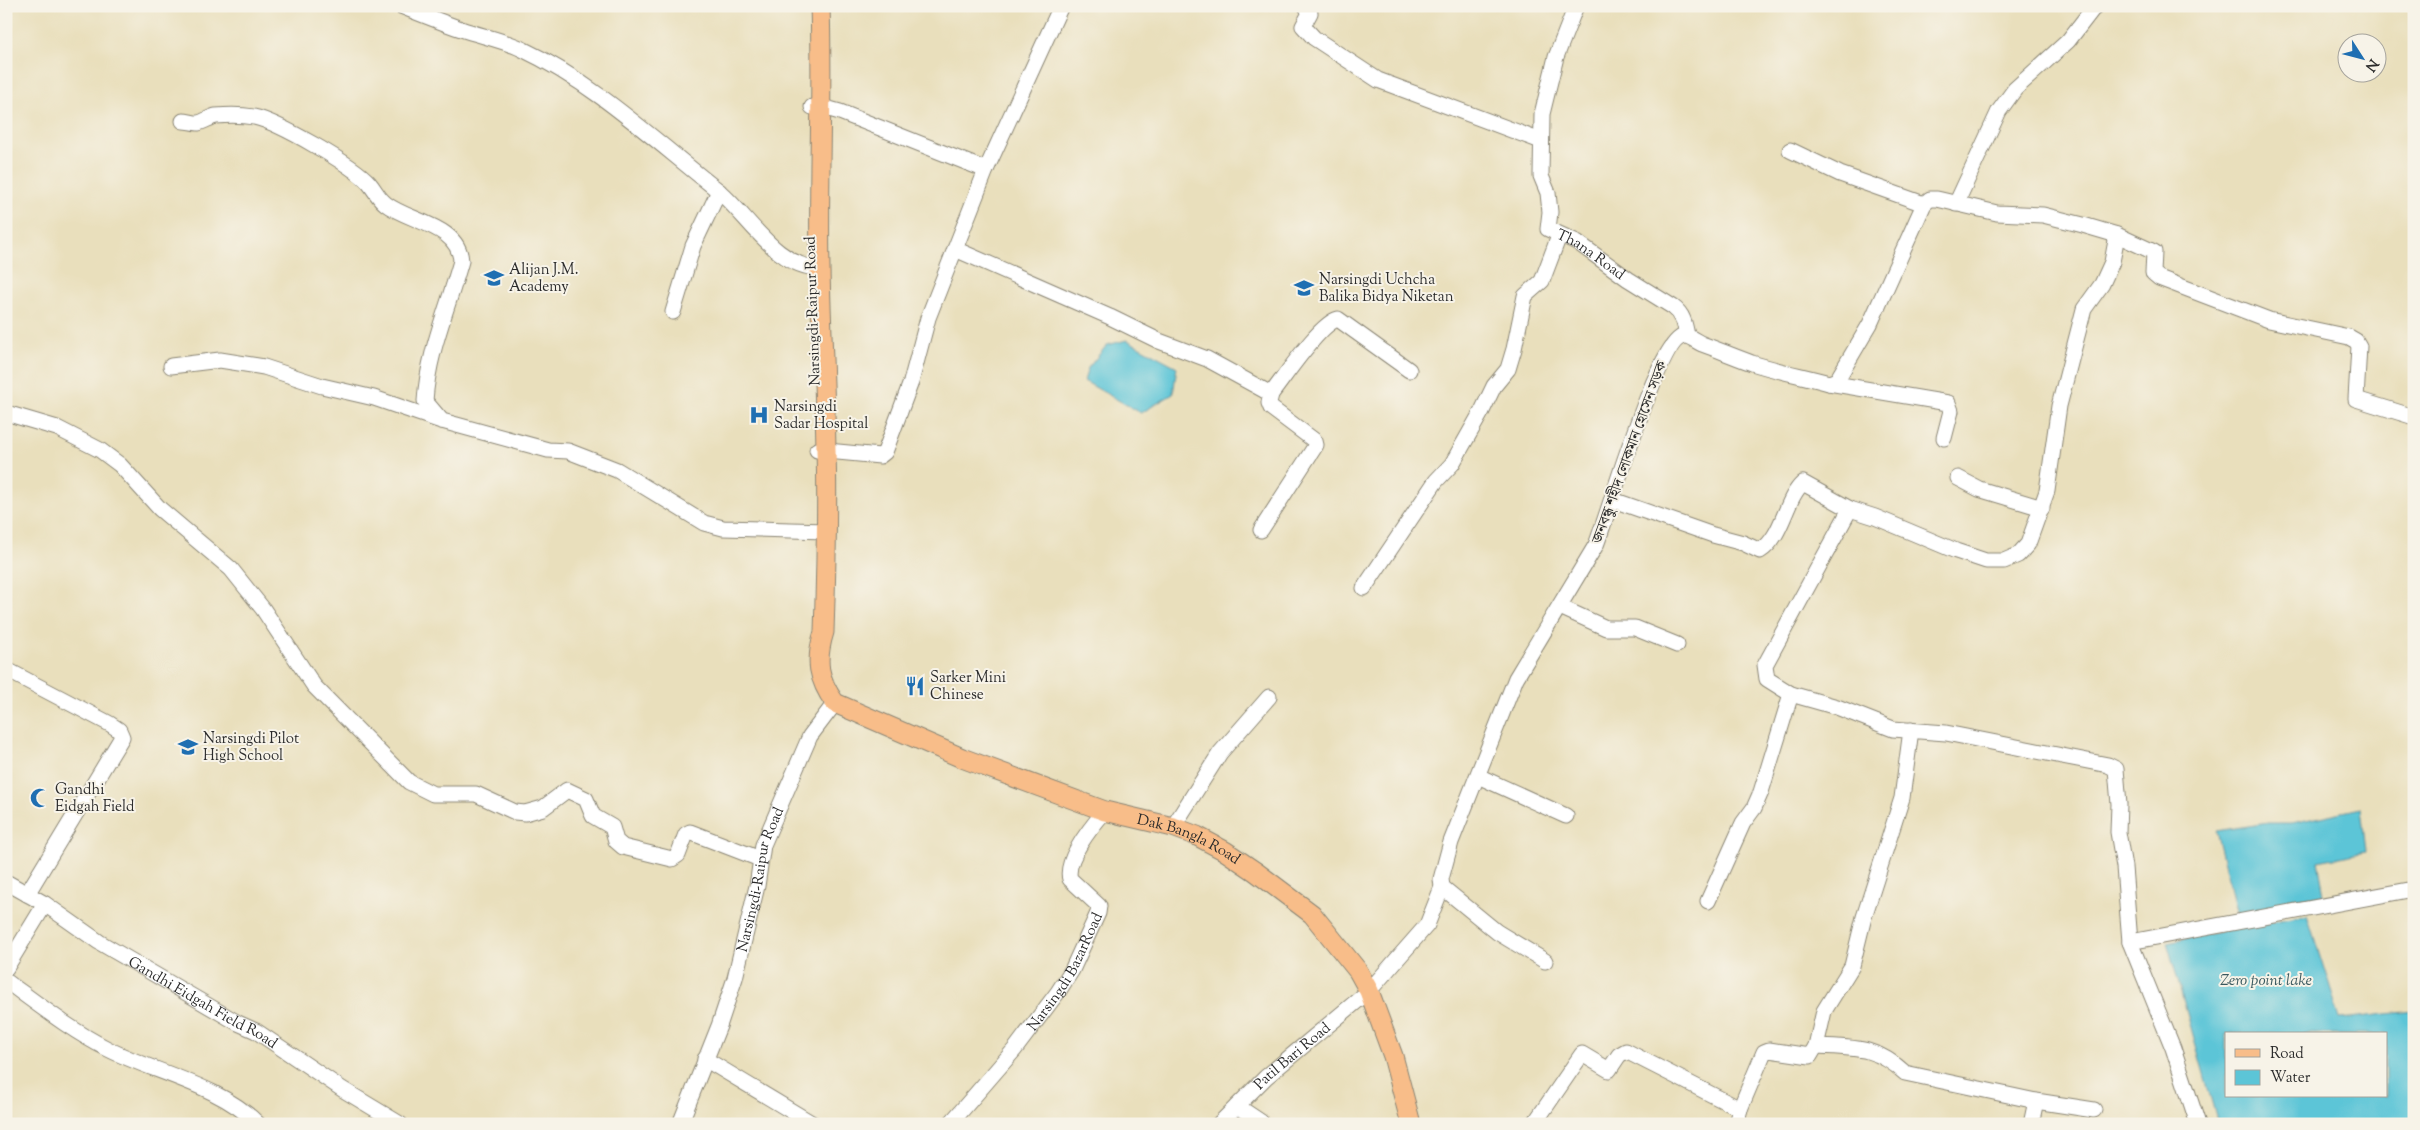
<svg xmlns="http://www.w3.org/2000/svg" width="2420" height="1130" font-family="'Sorts Mill Goudy','Noto Serif Bengali',serif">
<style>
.water{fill:#5cc5d7;stroke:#447881;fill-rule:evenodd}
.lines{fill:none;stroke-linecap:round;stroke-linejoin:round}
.minor-casing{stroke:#8a8574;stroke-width:17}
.major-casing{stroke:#8a8574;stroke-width:21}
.minor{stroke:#fff;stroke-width:15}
.major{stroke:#f8bd89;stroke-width:19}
.labels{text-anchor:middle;stroke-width:4;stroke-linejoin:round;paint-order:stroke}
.street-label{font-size:15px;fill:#2b2b2b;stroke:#f7f3e8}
.poi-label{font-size:15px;fill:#2b2b2b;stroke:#f7f3e8;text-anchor:start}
.water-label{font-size:16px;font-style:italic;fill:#3a595f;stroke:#f7f3e8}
</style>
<rect width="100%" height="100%" fill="#f7f3e8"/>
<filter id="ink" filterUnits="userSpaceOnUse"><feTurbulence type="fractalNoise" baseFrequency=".02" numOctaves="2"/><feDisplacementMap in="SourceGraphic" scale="10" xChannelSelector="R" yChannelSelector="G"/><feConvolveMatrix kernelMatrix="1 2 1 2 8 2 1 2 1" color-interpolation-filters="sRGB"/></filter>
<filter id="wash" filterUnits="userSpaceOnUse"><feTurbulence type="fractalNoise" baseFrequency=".0096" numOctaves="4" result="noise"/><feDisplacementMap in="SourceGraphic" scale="20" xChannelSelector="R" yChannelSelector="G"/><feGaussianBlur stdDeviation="1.12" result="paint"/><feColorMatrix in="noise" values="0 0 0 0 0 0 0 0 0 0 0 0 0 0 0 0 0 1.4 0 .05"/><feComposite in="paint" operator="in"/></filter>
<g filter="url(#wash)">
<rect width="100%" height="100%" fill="#e9dfbc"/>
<g class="water">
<polygon points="1127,340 1177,367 1173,394 1141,413 1084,381 1088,368 1107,345"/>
<polygon points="2361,808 2366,852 2318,861 2325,900 2237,915 2216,831 2268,823 2292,823"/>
<path d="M2307,915L2340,1019L2414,1011V1124H2218L2167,942ZM2226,1034H2386V1096H2226Z"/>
</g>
</g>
<g filter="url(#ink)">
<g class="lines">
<defs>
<g id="minor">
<path d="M401,6C421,14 441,22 461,29C481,36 503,40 522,49C594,83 653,139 715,188C746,212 776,269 820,268"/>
<polyline points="1306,6 1310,13 1303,26 1314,38 1378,80 1541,141"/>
<path id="s1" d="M1576,6L1556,57L1542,114L1541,176L1548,193L1550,212L1548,229L1577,242L1628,279L1673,307C1683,314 1685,324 1687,336"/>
<polyline points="812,107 822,107 840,112 986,170"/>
<path d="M183,121C188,121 193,123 198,123C204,122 210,117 216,116C227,115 243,115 254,117C278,122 353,165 369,183C375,190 378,198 386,204C409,222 459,225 461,261C448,308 428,352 425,401L442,421L548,450L568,451L617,470L704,523L723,528L826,531"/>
<polyline points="1790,150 1840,174 1924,204"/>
<polyline points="1956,204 1999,111 2015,89 2068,41 2095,6"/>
<path d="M955,249L1110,317L1159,341L1207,359L1271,394C1284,378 1320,323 1338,319L1409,370"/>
<polyline points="673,312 693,246 719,191"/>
<polyline points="171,366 220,360 264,367 322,386 374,398 441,421"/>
<polyline points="1829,383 1948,403 1951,411 1944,438"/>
<polyline points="6,413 57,428 100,450 120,465 160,509 231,569 263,609 314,686 409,782 433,794 476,794 515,812 525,813 543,808 567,790 586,799 593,816 612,827 616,841 623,847 672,859 678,855 686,834 690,832 760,859"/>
<polyline points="817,450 880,456 885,452 911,382 928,318 986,170 1061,6"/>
<polyline points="1958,478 1979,489 2042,508"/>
<path d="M1613,500L1713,535L1743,543L1760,551C1783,537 1785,499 1803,483L1850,509L1875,517L1956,551L1986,561H2004L2018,555L2028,544L2047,491L2059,406L2084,309L2102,284L2112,262L2117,235"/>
<polyline points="1850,509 1765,665 1767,679 1791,694 1837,707 1893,729 1946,733 2108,765 2116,769 2119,804 2118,832 2124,867 2130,942 2173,1048 2198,1124"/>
<polyline points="1261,530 1316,445 1315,441 1271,408 1269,403 1271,394"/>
<polyline points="1364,588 1436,481 1452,464 1482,411 1494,386 1508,369 1514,349 1525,296 1542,281 1559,236"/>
<polyline points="1560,607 1606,628 1635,628 1677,645"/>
<polyline points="7,670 110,724 119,730 122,737 27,894"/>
<path d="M1911,730L1902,798L1864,917L1852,966L1824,1011L1816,1046C1855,1048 1876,1046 1905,1073L2036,1101L2094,1110"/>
<polyline points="1478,776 1566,816"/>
<polyline points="1173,827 1220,753 1269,697"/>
<path id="s2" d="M6,882L45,904L99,942L238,1023L256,1031L342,1089L400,1124"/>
<polyline points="1442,887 1497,932 1545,961"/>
<polyline points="1708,901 1743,823 1754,808 1761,792 1791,694"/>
<polyline points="2130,942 2414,889"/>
<polyline points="6,968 45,904"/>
<path d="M6,981C39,1005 72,1031 108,1049C155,1073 220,1085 258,1124"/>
<polyline points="705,1059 813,1124"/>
<polyline points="1237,1106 1261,1122"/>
<path id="s3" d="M680,1124L719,1026L735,978L757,886L763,845L810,736L835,703"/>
<path id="s4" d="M950,1124L1015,1049L1058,992L1072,970L1098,913L1099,906L1070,879C1064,860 1092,826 1105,811"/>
<path id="s5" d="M1219,1124L1266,1077L1369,991L1427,925L1442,887L1441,879L1451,842L1516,678L1596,545C1608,516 1659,336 1685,336C1690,336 1697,342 1702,344C1719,350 1735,357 1752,363C1777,371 1803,376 1829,383L1837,380L1870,324L1924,204L1930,199H1937L1997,213L2043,215L2083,225L2117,235L2154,252L2153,273L2159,278L2269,320L2349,337L2356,341L2359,346L2356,399L2414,417"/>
<polyline points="1534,1124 1582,1054 1609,1070 1619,1055 1626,1051 1740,1109"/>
<polyline points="1736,1124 1740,1109 1764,1052 1769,1050 1810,1056 1816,1046"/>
<polyline points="2031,1124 2036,1101"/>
</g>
<g id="major">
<path id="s6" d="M820,6C823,94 818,180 820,268C821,328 825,389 826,450C828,510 826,571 824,632C815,661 818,679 835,703L962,758L1105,811L1173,827L1197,836L1225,851L1256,872L1312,914L1358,971L1369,991L1393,1056L1411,1124"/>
</g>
</defs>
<use href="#minor" class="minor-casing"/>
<use href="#major" class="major-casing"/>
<use href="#minor" class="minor"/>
<use href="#major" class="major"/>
</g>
</g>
<defs>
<symbol id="school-bare" viewBox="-9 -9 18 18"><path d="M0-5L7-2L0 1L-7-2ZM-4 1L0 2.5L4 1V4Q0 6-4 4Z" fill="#1f6fb2" stroke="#f7f3e8" stroke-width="2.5" paint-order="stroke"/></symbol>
<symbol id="hospital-bare" viewBox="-9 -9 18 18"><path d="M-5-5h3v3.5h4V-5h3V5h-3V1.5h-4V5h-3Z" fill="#1f6fb2" stroke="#f7f3e8" stroke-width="2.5" paint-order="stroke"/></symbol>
<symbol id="restaurant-bare" viewBox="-9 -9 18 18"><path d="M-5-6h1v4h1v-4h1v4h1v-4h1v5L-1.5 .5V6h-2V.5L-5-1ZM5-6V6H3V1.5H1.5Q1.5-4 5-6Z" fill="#1f6fb2" stroke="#f7f3e8" stroke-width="2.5" paint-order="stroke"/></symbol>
<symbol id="mosque-bare" viewBox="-9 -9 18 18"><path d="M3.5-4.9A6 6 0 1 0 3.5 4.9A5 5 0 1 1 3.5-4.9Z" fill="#1f6fb2" stroke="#f7f3e8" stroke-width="2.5" paint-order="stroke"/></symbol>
</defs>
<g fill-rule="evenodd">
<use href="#school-bare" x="480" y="264" width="28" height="28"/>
<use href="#school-bare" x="1290" y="274" width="28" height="28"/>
<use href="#hospital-bare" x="745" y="401" width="28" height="28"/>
<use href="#restaurant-bare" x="901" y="672" width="28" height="28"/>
<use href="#school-bare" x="174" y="733" width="28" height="28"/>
<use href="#mosque-bare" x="26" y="784" width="28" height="28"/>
</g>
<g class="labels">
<g class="street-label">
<text dy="5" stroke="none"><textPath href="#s1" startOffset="280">Thana Road</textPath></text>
<text transform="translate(812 311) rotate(-92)" y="5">Narsingdi-Raipur Road</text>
<text transform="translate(1629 452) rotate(-70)" y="5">জনবন্ধু শহীদ লোকমান হোসেন সড়ক</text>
<text dy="5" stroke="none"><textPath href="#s6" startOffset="1081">Dak Bangla Road</textPath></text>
<text dy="5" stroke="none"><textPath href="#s3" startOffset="258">Narsingdi-Raipur Road</textPath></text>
<text dy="5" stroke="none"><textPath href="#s4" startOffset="192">Narsingdi BazarRoad</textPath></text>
<text dy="5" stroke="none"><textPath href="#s2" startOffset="231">Gandhi Eidgah Field Road</textPath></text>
<text dy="5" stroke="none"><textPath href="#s5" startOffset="100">Patil Bari Road</textPath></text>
</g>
<g class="poi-label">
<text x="509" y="274">Alijan J.M.<tspan x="509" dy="17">Academy</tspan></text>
<text x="1319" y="284">Narsingdi Uchcha<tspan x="1319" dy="17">Balika Bidya Niketan</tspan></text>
<text x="774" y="411">Narsingdi<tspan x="774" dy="17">Sadar Hospital</tspan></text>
<text x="930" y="682">Sarker Mini<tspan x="930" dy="17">Chinese</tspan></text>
<text x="203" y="743">Narsingdi Pilot<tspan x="203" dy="17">High School</tspan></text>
<text x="55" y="794">Gandhi<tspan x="55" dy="17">Eidgah Field</tspan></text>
</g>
<g class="water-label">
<text x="2266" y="985">Zero point lake</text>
</g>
</g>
<rect width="2420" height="1130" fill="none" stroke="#f7f3e8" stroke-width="25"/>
<rect x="2225" y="1032" width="162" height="65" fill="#f7f3e8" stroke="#a5a39c"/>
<rect x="2235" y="1049" width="25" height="8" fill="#f8bd89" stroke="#a5a39c"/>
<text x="2270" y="1058" font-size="15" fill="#2b2b2b">Road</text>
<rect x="2235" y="1070" width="25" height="15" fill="#5cc5d7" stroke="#a5a39c"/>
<text x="2270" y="1082" font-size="15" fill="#2b2b2b">Water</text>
<g transform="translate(2362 58) rotate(126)"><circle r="24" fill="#f7f3e8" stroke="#a5a39c"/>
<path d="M0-4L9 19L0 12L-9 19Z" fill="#1f6fb2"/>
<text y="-8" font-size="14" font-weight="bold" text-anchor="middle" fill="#2b2b2b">N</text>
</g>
</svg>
